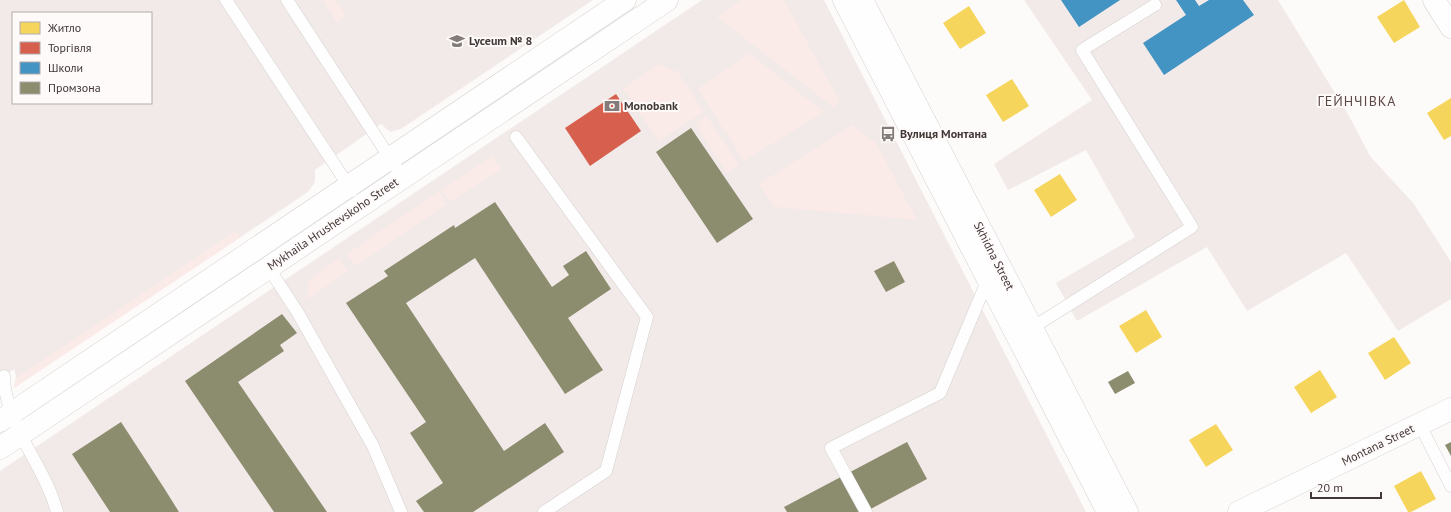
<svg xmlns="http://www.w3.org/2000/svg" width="1451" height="512" font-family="'PT Sans',sans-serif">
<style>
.built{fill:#f2eae8;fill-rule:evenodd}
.green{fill:#faeae8}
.homes{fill:#f6d55c}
.shops{fill:#d6604d}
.schools{fill:#4393c3}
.industry{fill:#8c8c6e}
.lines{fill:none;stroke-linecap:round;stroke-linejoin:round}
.service-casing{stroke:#d5d1d0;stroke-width:13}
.minor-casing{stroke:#d5d1d0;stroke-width:23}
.secondary-casing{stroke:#d5d1d0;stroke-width:23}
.service{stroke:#fffefe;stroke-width:12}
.minor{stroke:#fffefe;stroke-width:22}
.secondary{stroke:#fffefe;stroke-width:22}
.labels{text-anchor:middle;stroke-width:4;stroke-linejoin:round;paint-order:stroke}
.poi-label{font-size:12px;font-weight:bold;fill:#413837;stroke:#fefaf9;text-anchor:start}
.street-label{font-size:12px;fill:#413837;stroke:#fefaf9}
.quarter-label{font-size:14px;letter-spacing:1px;fill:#5c4947;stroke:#fefaf9}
</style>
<rect width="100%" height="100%" fill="#fdfbfa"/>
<g class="built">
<path d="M0,0H593L401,129L390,132L381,124L315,170V182L308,192L14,388L16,376L14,369L0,379ZM13,13H151V103H13Z"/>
<polygon points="702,0 824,0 1086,512 0,512 0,471"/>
<polygon points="1024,0 1278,0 1349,116 1370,156 1414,204 1451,262 1451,299 1398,331 1346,253 1247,311 1207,247 1077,321 1056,283 1135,237 1086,150 1008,190 994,164 1092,100"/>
</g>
<g class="green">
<polygon points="323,0 336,0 346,16 337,23"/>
<polygon points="741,0 784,0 840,102 833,107 717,17"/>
<polygon points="749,53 824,112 744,161 698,89"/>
<polygon points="658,64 678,72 704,112 659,141 623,89"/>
<polygon points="707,116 739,165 727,173 695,124"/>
<polygon points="852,125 876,143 917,220 774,207 759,184"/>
<polygon points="492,156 502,169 450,202 441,190"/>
<polygon points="439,191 447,204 356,266 347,254"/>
<polygon points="235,231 241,237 14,388 16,378"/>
<polygon points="339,258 348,271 307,300 309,280"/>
</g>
<g class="homes">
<polygon points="1404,0 1420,27 1394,43 1377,17"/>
<polygon points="969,6 986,33 960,49 943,23"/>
<polygon points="1012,79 1029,106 1003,122 986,95"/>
<polygon points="1451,98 1451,136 1444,140 1427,113"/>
<polygon points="1060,174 1077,200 1051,217 1034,190"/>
<polygon points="1146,310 1162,337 1136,353 1119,326"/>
<polygon points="1394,337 1411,363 1385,380 1368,353"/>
<polygon points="1320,370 1337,397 1311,413 1294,387"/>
<polygon points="1216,424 1233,450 1206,467 1189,440"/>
<polygon points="1421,471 1436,499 1411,512 1408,512 1394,486"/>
</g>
<polygon class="shops" points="616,94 641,131 590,166 565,128"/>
<g class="schools">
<polygon points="1061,0 1120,0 1079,27"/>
<polygon points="1176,0 1195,0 1199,6 1209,0 1243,0 1254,15 1164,75 1143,43 1186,15"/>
</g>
<g class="industry">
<polygon points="691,128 753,219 717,243 656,152"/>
<polygon points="495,202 552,287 569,275 563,266 586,251 611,289 568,318 603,370 565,394 475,258 406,303 504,451 545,423 564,452 473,512 424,512 416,501 443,483 410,433 426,422 346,303 388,276 384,271 454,225 455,228"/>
<polygon points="894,261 905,282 886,292 874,271"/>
<polygon points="282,314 297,333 280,345 284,351 238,382 327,512 274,512 185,381"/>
<polygon points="1128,371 1135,383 1115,394 1108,382"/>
<polygon points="121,422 164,488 179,512 110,512 72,454"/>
<polygon points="907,442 927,479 865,512 787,512 784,507"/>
<polygon points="1451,442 1451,456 1445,445"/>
</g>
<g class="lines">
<defs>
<g id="service">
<polyline points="226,0 352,191"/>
<polyline points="287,0 403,178"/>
<polyline points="516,137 647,317 606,471 544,512"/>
<polyline points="268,267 298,313 373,446 401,512"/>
<polyline points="1027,331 1192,227 1082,50 1155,5"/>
<path d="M4,376C5,427 45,465 57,512"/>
<polyline points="1420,425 1451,486"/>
<polyline points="866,512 831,448 940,393 988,279"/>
</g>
<g id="minor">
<polyline points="1434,0 1451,27"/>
<polyline points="1239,512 1451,409"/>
</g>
<g id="secondary">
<polyline points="844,0 1108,512"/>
<polyline points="862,0 1127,512"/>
<polyline points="0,421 625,0"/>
<polyline points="0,448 667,0"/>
</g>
</defs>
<use href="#service" class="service-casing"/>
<use href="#minor" class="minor-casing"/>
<use href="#secondary" class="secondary-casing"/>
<use href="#service" class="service"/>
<use href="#minor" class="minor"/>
<use href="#secondary" class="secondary"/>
</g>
<defs>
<symbol id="school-bare" viewBox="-9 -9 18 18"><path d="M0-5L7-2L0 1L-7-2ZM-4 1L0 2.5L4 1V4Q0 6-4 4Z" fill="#837c7b" stroke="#fefaf9" stroke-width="2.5" paint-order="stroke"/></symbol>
<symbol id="bank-bare" viewBox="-9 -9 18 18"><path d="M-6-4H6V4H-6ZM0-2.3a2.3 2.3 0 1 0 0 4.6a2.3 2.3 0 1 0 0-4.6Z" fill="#837c7b" stroke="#fefaf9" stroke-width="2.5" paint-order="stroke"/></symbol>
<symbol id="bus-bare" viewBox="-9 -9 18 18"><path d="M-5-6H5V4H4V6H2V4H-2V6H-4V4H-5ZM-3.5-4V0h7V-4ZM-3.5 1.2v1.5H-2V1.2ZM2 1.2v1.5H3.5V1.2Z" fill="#837c7b" stroke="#fefaf9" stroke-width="2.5" paint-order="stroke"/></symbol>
</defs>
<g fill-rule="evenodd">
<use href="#school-bare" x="446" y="30" width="22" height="22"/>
<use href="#bank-bare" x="601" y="95" width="22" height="22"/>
<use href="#bus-bare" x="877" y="123" width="22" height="22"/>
</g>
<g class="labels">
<g class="poi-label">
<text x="469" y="45">Lyceum № 8</text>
<text x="624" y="110">Monobank</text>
<text x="900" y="138">Вулиця Монтана</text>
</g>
<g class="street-label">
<text transform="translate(333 224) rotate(-34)" y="4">Mykhaila Hrushevskoho Street</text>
<text transform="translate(994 256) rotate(63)" y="4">Skhidna Street</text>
<text transform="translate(1378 445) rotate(-26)" y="4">Montana Street</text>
</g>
<g class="quarter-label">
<text x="1357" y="106">ГЕЙНЧІВКА</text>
</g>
</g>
<rect x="12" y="12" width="140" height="92" fill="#fefaf9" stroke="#b2acab"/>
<rect x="20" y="22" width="20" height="12" fill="#f6d55c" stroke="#b2acab"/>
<text x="48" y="32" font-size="12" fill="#413837">Житло</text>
<rect x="20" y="42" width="20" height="12" fill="#d6604d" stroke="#b2acab"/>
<text x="48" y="52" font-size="12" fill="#413837">Торгівля</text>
<rect x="20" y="62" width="20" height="12" fill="#4393c3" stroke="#b2acab"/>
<text x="48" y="72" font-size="12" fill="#413837">Школи</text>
<rect x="20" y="82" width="20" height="12" fill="#8c8c6e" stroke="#b2acab"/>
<text x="48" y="92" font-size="12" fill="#413837">Промзона</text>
<path d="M1311 492v6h70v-6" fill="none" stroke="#413837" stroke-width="2"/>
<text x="1317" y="492" font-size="12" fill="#413837" stroke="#fefaf9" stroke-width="3" paint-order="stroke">20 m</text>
</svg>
